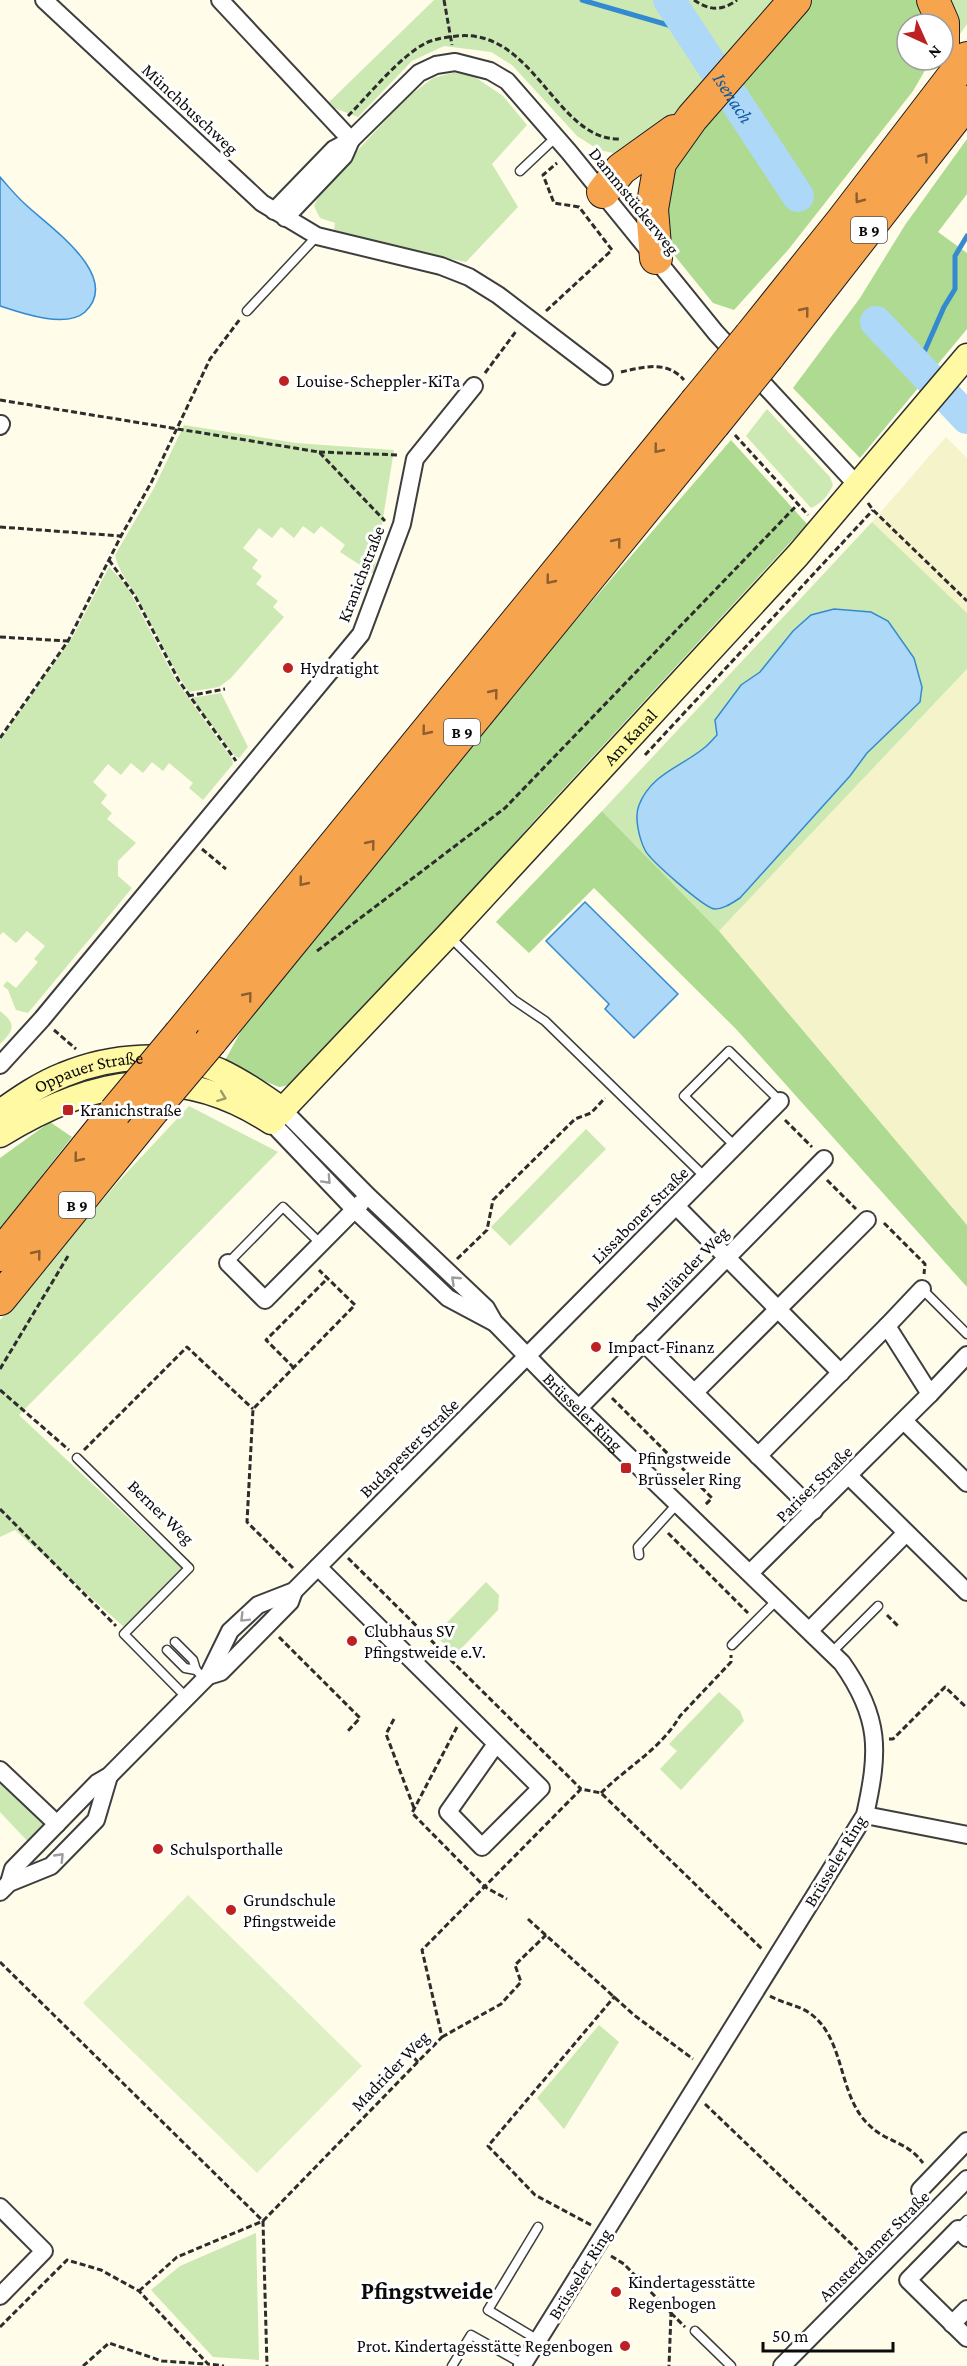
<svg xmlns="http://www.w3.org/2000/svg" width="967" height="2366" font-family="'Crimson Pro',serif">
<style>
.farmland{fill:#f5f3ca}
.green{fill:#cde9b3}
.forest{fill:#afda92}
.pitch{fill:#dff0c5}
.water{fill:#add8f7;stroke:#338ad0;stroke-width:1.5}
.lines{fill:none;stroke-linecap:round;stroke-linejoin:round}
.stream{stroke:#338ad0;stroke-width:5}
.river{stroke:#add8f7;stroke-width:32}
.lane-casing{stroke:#3e3e3e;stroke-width:11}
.street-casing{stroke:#3e3e3e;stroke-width:20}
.secondary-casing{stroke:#2d2d2d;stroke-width:27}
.highway-casing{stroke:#1c1c1c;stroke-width:34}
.path{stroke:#2d2d2d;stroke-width:3;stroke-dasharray:6 3;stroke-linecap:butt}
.lane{stroke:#fff;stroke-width:8}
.street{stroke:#fff;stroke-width:16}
.secondary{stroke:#fff9a4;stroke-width:24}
.highway{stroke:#f7a44f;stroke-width:32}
.highway-bridge-casing{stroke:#1c1c1c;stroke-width:34;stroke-linecap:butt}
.highway-bridge{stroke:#f7a44f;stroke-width:32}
.oneway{stroke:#8d5f30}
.oneway2{stroke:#9d9a67}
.oneway3{stroke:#9d9d9d}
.poi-dot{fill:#bd2122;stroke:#fff;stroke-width:2}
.labels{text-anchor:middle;stroke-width:6;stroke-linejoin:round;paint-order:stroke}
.shield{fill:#fff;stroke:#545454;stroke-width:1.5}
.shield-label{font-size:16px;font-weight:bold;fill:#0b0b0b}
.street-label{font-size:18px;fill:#0b0b0b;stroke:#fff}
.poi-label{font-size:18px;fill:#0b0b0b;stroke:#fff;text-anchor:start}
.water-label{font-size:20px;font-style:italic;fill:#135b9e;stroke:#fff}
.district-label{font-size:24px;font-weight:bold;fill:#0b0b0b;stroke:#fff}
</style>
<rect width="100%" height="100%" fill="#fffce9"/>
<g class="farmland">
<polygon points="946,437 967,458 967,613 872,522"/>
<polygon points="967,669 967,1225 719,931"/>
</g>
<g class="green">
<polygon points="434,0 781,0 682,114 618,154 599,150 577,136 512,65 491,52 444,46 412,61 358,117 326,105"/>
<polygon points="943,0 967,0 967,24 953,44"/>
<polygon points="452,73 469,73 503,96 527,125 492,164 518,207 466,262 431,255 334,230 335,223 320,218 314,206 322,189 405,99 433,78"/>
<path d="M767,409L830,477L833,485C828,496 822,503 811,508L746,436Z"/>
<path d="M184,425L296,443L394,450L374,574L340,552L345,545L321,526L314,534L303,526L294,538L281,527L272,538L259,528L243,548L258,560L252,568L262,576L256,584L278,601L273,607L284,617L231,678L219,687L189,692C169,663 156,631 139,601C131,586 118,571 115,555L154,488Z"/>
<polygon points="872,522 967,613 967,669 719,931 602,811"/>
<polygon points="109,567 127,586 175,679 232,759 233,764 203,800 189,788 193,783 169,763 163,771 152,762 143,773 131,763 121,775 108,764 93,782 107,795 101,803 112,813 107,819 136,843 118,861 118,876 132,888 28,1013 16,1010 8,990 3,986 7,981 16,988 38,962 34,959 45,946 27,931 16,943 3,932 0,935 0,740 72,638"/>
<polygon points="221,693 248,747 239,758 235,756 191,698"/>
<path d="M0,1011C17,1024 14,1030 0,1044Z"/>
<polygon points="189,1106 278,1152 19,1415 182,1568 124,1627 15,1530 0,1537 0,1320 118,1182"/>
<polygon points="586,1129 606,1149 510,1246 491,1227"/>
<polygon points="486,1582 499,1595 498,1610 455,1655 435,1635"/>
<polygon points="719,1692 740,1711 744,1721 681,1790 660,1769 677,1751 669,1744"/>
<polygon points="0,1779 48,1828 31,1845 0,1812"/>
<polygon points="599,2025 619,2042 564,2129 537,2098"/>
<polygon points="256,2233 259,2360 213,2357 151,2290 180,2266"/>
</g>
<g class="forest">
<polygon points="811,0 919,0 933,24 907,24 907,60 931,60 913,91 788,250 734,310 713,303 675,256 659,213 667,170 800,9"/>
<polygon points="967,139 967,194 938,232 967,253 967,329 860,458 793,388 860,298 905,225"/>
<polygon points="731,440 807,524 542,812 301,1083 279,1087 223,1064 247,1020 513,693"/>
<polygon points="602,811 719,931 967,1225 967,1287 736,1029 594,888 529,953 496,922"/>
<polygon points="50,1122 72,1137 0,1229 0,1158"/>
</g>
<polygon class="pitch" points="188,1895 362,2066 257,2173 83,2003"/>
<g class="water">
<path d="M0,177C8,186 16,196 25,204C48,226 123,276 85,312C66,329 21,313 0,306Z"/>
<path d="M834,609L871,612L888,621L914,658L922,687L920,702L867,753L850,776L740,898C732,903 724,909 715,909C705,909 649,859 645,850C639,838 634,817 639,805C651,774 681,767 704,748C709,744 713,739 717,735L715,720L741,685L760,672L793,631L811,615Z"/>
<polygon points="585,902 678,994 634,1038 605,1009 609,1004 546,941"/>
</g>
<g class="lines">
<g class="stream">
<polyline points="582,0 689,31"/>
<polyline points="918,366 944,307 955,289 955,256 967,236"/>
</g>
<g class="river">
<path id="s1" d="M669,0L798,196"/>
<polyline points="876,322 967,418"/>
</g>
<defs>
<g id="lane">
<polyline points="520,171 556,137"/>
<polyline points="247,311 317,236"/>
<polyline points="450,937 514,1000 545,1021 705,1177"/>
<polyline points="735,1146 684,1096 729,1051 780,1101"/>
<polyline points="228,1263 283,1207 321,1244"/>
<polyline points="922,1289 967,1334"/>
<polyline points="77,1458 189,1568 124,1634 187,1698"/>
<polyline points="639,1555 638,1547 678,1503"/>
<polyline points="175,1642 193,1660 196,1670 205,1679"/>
<polyline points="732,1645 777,1600"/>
<polyline points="167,1650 185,1668 196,1670"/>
<polyline points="832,1652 878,1606"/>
<polyline points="538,2227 488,2310 538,2340"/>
<polyline points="958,2229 967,2220"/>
<polyline points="695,2331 731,2366"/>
<polyline points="452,2366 471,2335 523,2364"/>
</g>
<g id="street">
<polyline points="44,0 262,203 317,236 441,266 469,277 498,295 604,376"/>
<polyline points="220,0 351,140"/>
<polyline points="274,211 334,149 351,140 419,73 436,65 455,62 490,71 507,81 569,152 716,333 858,486"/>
<polyline points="285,218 344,156 351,140"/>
<polyline points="0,426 1,424"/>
<polyline points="0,1065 42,1019 361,634 402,524 415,459 474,386"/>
<path id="s2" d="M283,1110L368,1196L486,1308L494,1322L564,1394L842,1663C881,1718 879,1752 865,1815L522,2366"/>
<polyline points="271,1122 355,1210 448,1298 493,1322"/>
<polyline points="676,1206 841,1373"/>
<polyline points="228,1263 265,1300 361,1203"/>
<polyline points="922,1289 887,1326 930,1394 967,1355"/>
<polyline points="643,1342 814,1511"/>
<polyline points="695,1392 867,1220"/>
<polyline points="579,1408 824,1159"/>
<polyline points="904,1421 967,1483"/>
<polyline points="758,1456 887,1326"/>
<polyline points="849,1476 967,1592"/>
<polyline points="318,1567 541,1788 482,1847 448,1812 496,1744"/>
<polyline points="750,1573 930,1394"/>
<polyline points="810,1630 906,1533"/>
<polyline points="208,1676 221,1672 290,1602 294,1591"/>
<polyline points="0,1770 57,1824"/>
<polyline points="865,1815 967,1835"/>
<polyline points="9,1883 13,1869 97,1783 109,1776 208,1676 230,1631 258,1605 294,1591 780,1101"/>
<polyline points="0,1892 9,1883 51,1866 96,1820 109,1776"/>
<polyline points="920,2190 967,2141"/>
<polyline points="0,2207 44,2251 0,2296"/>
<polyline points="967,2238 958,2229 908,2280 967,2338"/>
<polyline points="952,2324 967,2309"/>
<polyline points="782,2366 967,2179"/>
</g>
<g id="secondary">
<path id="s3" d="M0,1112C20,1098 40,1084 63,1075C110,1055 173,1050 220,1071C243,1082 263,1096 283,1110"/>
<path id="s4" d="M0,1135C91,1079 177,1060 271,1122L448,935L798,555L967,356"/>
</g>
<g id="highway">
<polyline points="933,0 943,23 943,45"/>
<polyline points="603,192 621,169 674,131"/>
<polyline points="656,258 652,209 660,163 692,118 795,0"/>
<polyline points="750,336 842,221 967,58"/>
<polyline points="768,357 967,102"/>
<polyline points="180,1034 695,403"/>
<polyline points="211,1041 714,424"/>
<polyline points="0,1255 115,1112"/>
<polyline points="0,1299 153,1110"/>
</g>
</defs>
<use href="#lane" class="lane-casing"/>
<use href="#street" class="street-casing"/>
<use href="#secondary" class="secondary-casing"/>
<use href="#highway" class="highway-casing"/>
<g class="path">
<polyline points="444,0 452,45"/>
<path d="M694,0C710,11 722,11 737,0"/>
<path d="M348,116C370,94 399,57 426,43C434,39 447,37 457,36C535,28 556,142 621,139"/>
<polyline points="546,311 612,250 579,207 554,203 543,175 557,163"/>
<path d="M621,372C643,367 667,360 684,380"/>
<polyline points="485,373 517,330"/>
<polyline points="0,400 319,452 385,521"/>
<polyline points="735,435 808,515"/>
<polyline points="319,452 399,455"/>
<polyline points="868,503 873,510 967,601"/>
<polyline points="0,527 121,536"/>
<polyline points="109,560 135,596 179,681 236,761"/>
<polyline points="0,637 68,641"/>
<polyline points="188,696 225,689"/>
<polyline points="0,738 68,641 121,536 151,483 210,359 240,319"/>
<polyline points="645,755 873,510"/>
<polyline points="202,849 226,869"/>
<polyline points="317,951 505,808 798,504"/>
<polyline points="54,1030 76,1049"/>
<polyline points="785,1120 812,1147"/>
<polyline points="827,1180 856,1209"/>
<polyline points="884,1223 925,1264 924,1274"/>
<polyline points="457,1259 487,1230 493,1200 575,1119 591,1113 605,1098"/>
<polyline points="294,1368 266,1340 327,1279"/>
<polyline points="0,1369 68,1256"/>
<polyline points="0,1390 69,1450"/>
<polyline points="612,1398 712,1498 704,1506"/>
<polyline points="84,1450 187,1347 253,1409"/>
<polyline points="0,1509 116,1626"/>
<polyline points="668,1533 748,1613"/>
<polyline points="348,1558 581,1789"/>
<polyline points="293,1568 247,1522 253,1409 355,1305 319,1270"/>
<polyline points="887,1615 899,1627"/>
<polyline points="279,1637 360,1718 347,1732"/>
<polyline points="394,1719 386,1734 414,1808"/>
<polyline points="457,1727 412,1813 485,1887 507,1899"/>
<polyline points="889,1739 893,1739 945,1687 967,1708"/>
<path d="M601,1793C627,1767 661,1749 680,1716L731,1662V1655"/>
<polyline points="528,1919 634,2015 693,2059"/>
<polyline points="0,1962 263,2221 442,2037 422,1950 581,1789 601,1793 762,1949"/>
<path d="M770,1996C782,2003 797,2005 808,2012C846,2037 837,2094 868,2124C886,2143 906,2140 923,2163"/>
<polyline points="442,2037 501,2004 521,1982 515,1965 546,1935"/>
<polyline points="408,2052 418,2062"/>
<polyline points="705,2104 867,2259"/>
<polyline points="591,2225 535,2195 488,2146 615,1996"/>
<polyline points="611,2256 624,2264 671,2313 669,2366"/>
<polyline points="139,2291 177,2257 263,2221 267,2366"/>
<polyline points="671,2313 685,2327"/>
<polyline points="0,2327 67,2260 101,2270 139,2291 208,2364 224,2366"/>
<polyline points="83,2366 109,2343 162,2361 206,2364"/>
</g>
<use href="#lane" class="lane"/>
<use href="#street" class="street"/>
<use href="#secondary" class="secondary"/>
<use href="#highway" class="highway"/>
<defs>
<g id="highway-bridge">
<polyline points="695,403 750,336"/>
<polyline points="714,424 768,357"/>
<polyline points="153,1110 211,1041"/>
<polyline points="115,1112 180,1034"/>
</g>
</defs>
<use href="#highway-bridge" class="highway-bridge-casing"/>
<use href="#highway-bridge" class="highway-bridge"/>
</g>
<defs><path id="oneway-chevron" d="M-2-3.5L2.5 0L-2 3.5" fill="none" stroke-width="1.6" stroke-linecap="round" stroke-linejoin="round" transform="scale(1.5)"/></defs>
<g class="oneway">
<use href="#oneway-chevron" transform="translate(924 157) rotate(-53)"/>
<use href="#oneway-chevron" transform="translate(859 199) rotate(127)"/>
<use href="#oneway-chevron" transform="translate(805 311) rotate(-51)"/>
<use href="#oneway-chevron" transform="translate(658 449) rotate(129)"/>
<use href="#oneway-chevron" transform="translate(617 542) rotate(-51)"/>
<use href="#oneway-chevron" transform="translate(550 580) rotate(129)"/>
<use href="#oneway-chevron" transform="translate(494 693) rotate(-51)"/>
<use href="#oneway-chevron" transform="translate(426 731) rotate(129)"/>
<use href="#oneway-chevron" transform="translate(371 844) rotate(-51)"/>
<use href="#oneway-chevron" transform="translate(303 882) rotate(129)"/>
<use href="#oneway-chevron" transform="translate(248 996) rotate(-51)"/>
<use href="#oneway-chevron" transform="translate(78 1158) rotate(129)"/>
<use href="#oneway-chevron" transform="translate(37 1254) rotate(-51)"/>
</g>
<use class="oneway2" href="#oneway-chevron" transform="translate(222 1097) rotate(21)"/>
<g class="oneway3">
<use href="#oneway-chevron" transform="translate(327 1180) rotate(47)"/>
<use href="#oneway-chevron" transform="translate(455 1280) rotate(-137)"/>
<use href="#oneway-chevron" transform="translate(244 1618) rotate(135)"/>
<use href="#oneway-chevron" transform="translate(60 1857) rotate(-46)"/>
</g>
<g class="poi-dot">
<circle cx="284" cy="381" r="6"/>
<circle cx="288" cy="668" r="6"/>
<rect x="62" y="1104" width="12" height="12" rx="3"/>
<circle cx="596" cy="1347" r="6"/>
<rect x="620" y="1462" width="12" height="12" rx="3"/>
<circle cx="352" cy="1641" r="6"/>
<circle cx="158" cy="1849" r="6"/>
<circle cx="231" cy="1910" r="6"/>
<circle cx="616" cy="2292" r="6"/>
<circle cx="625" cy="2346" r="6"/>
</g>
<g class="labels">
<g class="shield">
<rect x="851" y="217" width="36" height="26" rx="4.5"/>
<rect x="444" y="719" width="36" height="26" rx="4.5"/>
<rect x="59" y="1192" width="36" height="26" rx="4.5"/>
</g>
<g class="shield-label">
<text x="869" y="236">B 9</text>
<text x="462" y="738">B 9</text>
<text x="77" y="1211">B 9</text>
</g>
<g class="street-label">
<text transform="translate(190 109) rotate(43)" y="6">Münchbuschweg</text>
<text transform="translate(634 201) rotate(51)" y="6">Dammstückerweg</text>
<text transform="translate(361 574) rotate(-69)" y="6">Kranichstraße</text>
<text dy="6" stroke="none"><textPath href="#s4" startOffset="816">Am Kanal</textPath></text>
<text dy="6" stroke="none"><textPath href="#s3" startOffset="99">Oppauer Straße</textPath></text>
<text transform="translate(640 1215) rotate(-45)" y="6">Lissaboner Straße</text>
<text transform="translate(687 1269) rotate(-46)" y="6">Mailänder Weg</text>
<text dy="6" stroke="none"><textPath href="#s2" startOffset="426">Brüsseler Ring</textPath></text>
<text transform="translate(409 1448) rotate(-45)" y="6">Budapester Straße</text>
<text transform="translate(814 1484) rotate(-45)" y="6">Pariser Straße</text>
<text transform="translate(161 1512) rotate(44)" y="6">Berner Weg</text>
<text transform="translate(835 1861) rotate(-59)" y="6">Brüsseler Ring</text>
<text transform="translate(390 2071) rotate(-46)" y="6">Madrider Weg</text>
<text transform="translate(874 2246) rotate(-45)" y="6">Amsterdamer Straße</text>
<text transform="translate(580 2274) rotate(-58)" y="6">Brüsseler Ring</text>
</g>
<g class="poi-label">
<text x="296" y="387">Louise-Scheppler-KiTa</text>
<text x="300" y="674">Hydratight</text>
<text x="80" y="1116">Kranichstraße</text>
<text x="608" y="1353">Impact-Finanz</text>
<text x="638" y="1464">Pfingstweide<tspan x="638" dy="21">Brüsseler Ring</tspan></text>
<text x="364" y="1637">Clubhaus SV<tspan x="364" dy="21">Pfingstweide e.V.</tspan></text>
<text x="170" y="1855">Schulsporthalle</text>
<text x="243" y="1906">Grundschule<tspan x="243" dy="21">Pfingstweide</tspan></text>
<text x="628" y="2288">Kindertagesstätte<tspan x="628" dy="21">Regenbogen</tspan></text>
<text x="613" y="2352" text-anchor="end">Prot. Kindertagesstätte Regenbogen</text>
</g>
<g class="water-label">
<text dy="7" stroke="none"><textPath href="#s1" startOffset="117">Isenach</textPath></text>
</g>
<g class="district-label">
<text x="427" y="2299">Pfingstweide</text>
</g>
</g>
<g transform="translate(925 42) rotate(135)"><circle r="28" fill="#ffffff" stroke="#9d9d9d" stroke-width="1.5"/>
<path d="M0-4.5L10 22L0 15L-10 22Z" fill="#bd2122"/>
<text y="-9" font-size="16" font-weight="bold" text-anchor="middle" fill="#0b0b0b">N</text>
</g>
<path d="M763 2342v9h130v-9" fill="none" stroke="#0b0b0b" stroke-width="3"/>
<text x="772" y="2342" font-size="18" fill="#0b0b0b" stroke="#ffffff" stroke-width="4.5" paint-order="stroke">50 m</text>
</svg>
